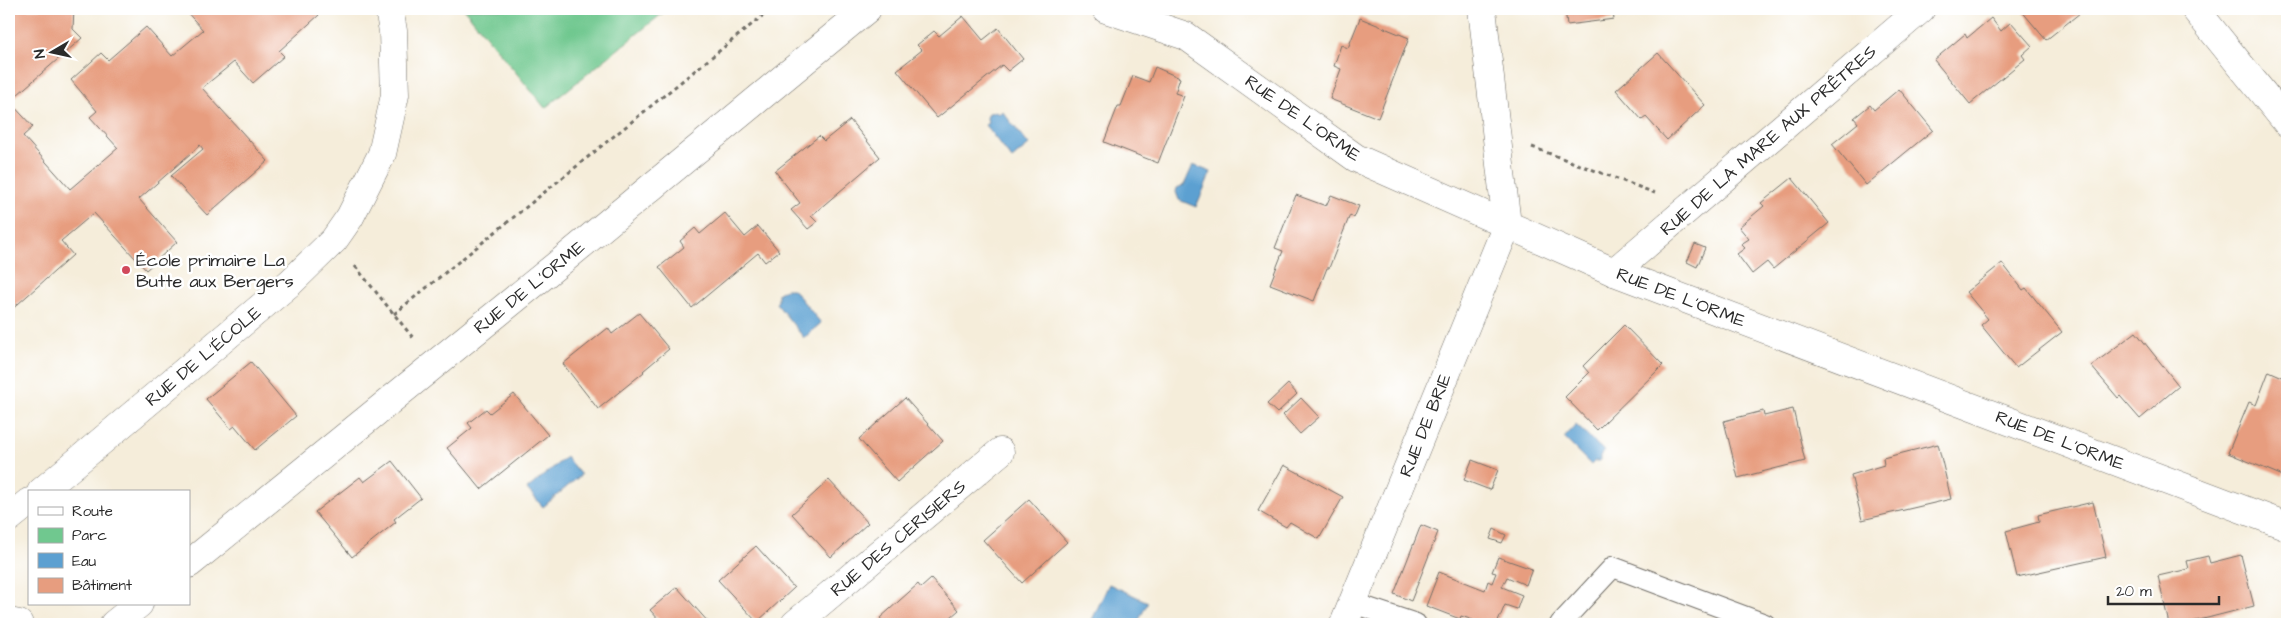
<svg xmlns="http://www.w3.org/2000/svg" width="2296" height="633" font-family="'Architects Daughter',sans-serif">
<style>
.green{fill:#70c88f;stroke:#4e7a5d}
.water{fill:#5ca0d1;stroke:#44667e}
.building{fill:#e79d7f}
.lines{fill:none;stroke-linecap:round;stroke-linejoin:round}
.lane-casing{stroke:#726f68;stroke-width:22}
.street-casing{stroke:#726f68;stroke-width:29}
.path{stroke:#726f68;stroke-width:3;stroke-dasharray:4 4;stroke-linecap:butt}
.lane{stroke:#fff;stroke-width:20}
.street{stroke:#fff;stroke-width:28}
.poi-dot{fill:#d1495b;stroke:#fff;stroke-width:2}
.labels{text-anchor:middle;stroke-width:5;stroke-linejoin:round;paint-order:stroke}
.street-label{font-size:18px;fill:#2b2b2b;stroke:#fff}
.poi-label{font-size:18px;fill:#2b2b2b;stroke:#fff;text-anchor:start}
</style>
<rect width="100%" height="100%" fill="#fff"/>
<filter id="ink" filterUnits="userSpaceOnUse"><feTurbulence type="fractalNoise" baseFrequency=".02" numOctaves="2"/><feDisplacementMap in="SourceGraphic" scale="10" xChannelSelector="R" yChannelSelector="G"/><feConvolveMatrix kernelMatrix="1 2 1 2 8 2 1 2 1" color-interpolation-filters="sRGB"/></filter>
<filter id="wash" filterUnits="userSpaceOnUse"><feTurbulence type="fractalNoise" baseFrequency=".0096" numOctaves="4" result="noise"/><feDisplacementMap in="SourceGraphic" scale="20" xChannelSelector="R" yChannelSelector="G"/><feGaussianBlur stdDeviation="1.12" result="paint"/><feColorMatrix in="noise" values="0 0 0 0 0 0 0 0 0 0 0 0 0 0 0 0 0 1.4 0 .05"/><feComposite in="paint" operator="in"/></filter>
<g filter="url(#wash)">
<rect width="100%" height="100%" fill="#f5edda"/>
<polygon class="green" points="464,9 668,9 545,108"/>
<g class="water">
<polygon points="1002,111 1029,145 1012,159 985,125 988,123 987,118 989,113 995,112 999,114"/>
<polygon points="1193,165 1211,172 1196,207 1179,200 1176,192 1177,188 1184,185"/>
<polygon points="786,289 793,289 821,323 804,338 776,303 778,301 778,293"/>
<polygon points="1576,425 1604,451 1600,456 1600,461 1595,461 1591,465 1564,438"/>
<polygon points="566,457 581,475 543,507 527,489"/>
<polygon points="1109,584 1148,602 1137,624 1090,624"/>
</g>
<g id="blocks">
<g class="building">
<polygon points="9,9 74,9 73,29 82,38 9,102"/>
<polygon points="184,9 313,9 319,15 279,51 284,56 253,83 234,62 202,88 268,161 207,215 171,176 203,149 200,145 139,199 177,242 146,270 94,213 61,241 73,255 9,312 9,189 13,185 9,181 9,105 11,103 33,127 23,136 70,189 118,148 90,117 97,111 71,80 101,53 108,60 146,27 172,56 203,30"/>
<polygon points="1565,9 1612,9 1614,19 1567,25"/>
<polygon points="2020,9 2085,9 2046,40"/>
<polygon points="2277,9 2287,9 2287,18 2285,20"/>
<polygon points="963,16 983,40 998,28 1023,59 1008,71 1002,65 937,118 897,70 922,50 917,45 934,31 939,36"/>
<polygon points="1360,18 1409,38 1378,118 1330,99 1341,69 1334,66 1341,45 1348,48"/>
<polygon points="1991,18 2001,31 2011,22 2032,46 2022,55 2025,59 1970,104 1934,60 1965,34 1967,38"/>
<polygon points="1658,53 1705,105 1667,140 1646,117 1642,120 1616,90"/>
<polygon points="1155,67 1180,78 1175,93 1184,96 1158,163 1104,142 1118,106 1121,106 1133,76 1149,82"/>
<polygon points="1899,89 1933,130 1866,185 1832,144 1858,123 1854,118 1870,105 1874,110"/>
<polygon points="850,120 880,157 811,216 817,222 808,229 791,210 800,203 775,171 819,136 824,141"/>
<polygon points="1792,178 1829,223 1773,269 1767,262 1752,274 1737,254 1745,248 1741,244 1749,239 1739,227 1764,206 1761,203"/>
<polygon points="1296,195 1326,206 1331,195 1359,206 1354,218 1350,215 1329,268 1327,268 1314,301 1270,284 1283,251 1275,248"/>
<polygon points="725,213 745,237 758,226 779,251 765,262 758,253 692,308 659,267 684,247 680,241 695,228 700,234"/>
<polygon points="1695,244 1705,248 1697,267 1687,262"/>
<polygon points="2002,263 2023,290 2026,288 2062,332 2016,368 1981,325 1988,319 1966,292"/>
<polygon points="639,313 669,349 643,371 644,372 598,409 563,364 608,328 612,334"/>
<polygon points="1624,325 1663,365 1597,430 1565,397 1589,373 1583,366"/>
<polygon points="2136,332 2179,386 2140,419 2120,396 2118,398 2091,366"/>
<polygon points="251,362 296,416 255,450 235,426 231,429 206,399"/>
<polygon points="2269,371 2287,379 2287,464 2283,476 2228,453 2249,402 2256,405"/>
<polygon points="1288,384 1297,394 1277,413 1267,404"/>
<polygon points="514,394 548,435 481,489 447,448 472,428 468,423 486,409 490,413"/>
<polygon points="905,398 943,441 897,482 859,439"/>
<polygon points="1301,398 1319,417 1300,434 1283,415"/>
<polygon points="1793,409 1805,461 1738,478 1724,421 1763,411 1764,416"/>
<polygon points="1938,444 1951,499 1862,520 1851,475 1884,465 1883,458"/>
<polygon points="1472,460 1498,470 1490,490 1464,480"/>
<polygon points="392,461 421,498 394,519 396,522 352,557 315,512 360,477 364,482"/>
<polygon points="1284,465 1343,497 1319,539 1290,522 1286,527 1258,511"/>
<polygon points="829,480 868,523 831,557 792,514"/>
<polygon points="1029,499 1067,542 1022,583 983,540"/>
<polygon points="2093,502 2106,557 2017,577 2006,531 2039,522 2038,515"/>
<polygon points="1421,525 1438,532 1411,601 1394,594"/>
<polygon points="1494,529 1506,535 1502,543 1490,539"/>
<polygon points="756,546 794,588 757,622 718,580"/>
<polygon points="2241,555 2254,606 2184,624 2169,624 2158,576 2189,569 2187,561 2208,556 2210,563"/>
<polygon points="1498,557 1532,569 1526,585 1507,577 1502,587 1522,595 1517,609 1505,605 1497,624 1471,624 1473,620 1461,616 1460,619 1426,606 1439,572 1485,590 1488,581 1492,583 1496,573 1492,572"/>
<polygon points="931,579 959,610 943,624 886,624 880,618 918,584 921,588"/>
<polygon points="677,587 710,624 656,624 660,621 650,610"/>
</g>
</g>
</g>
<g filter="url(#ink)">
<use href="#blocks" fill-opacity="0" stroke="#726f68" stroke-width="1"/>
<g class="lines">
<defs>
<g id="lane">
<polyline points="1353,603 1416,624"/>
<polyline points="1560,624 1613,567 1765,624"/>
</g>
<g id="street">
<polyline points="1106,9 1186,36 1356,158 1614,272 2287,526"/>
<polyline points="2195,9 2287,123"/>
<polyline points="1614,272 1921,9"/>
<polyline points="41,492 291,282 334,240 350,217 382,154 395,95 393,31 389,9"/>
<polyline points="9,518 29,502"/>
<polyline points="189,564 563,260 867,9"/>
<polyline points="9,622 19,624"/>
<polyline points="114,624 139,604"/>
<polyline points="795,624 1000,452"/>
<polyline points="1344,624 1507,225 1482,9"/>
</g>
</defs>
<use href="#lane" class="lane-casing"/>
<use href="#street" class="street-casing"/>
<g class="path">
<polyline points="1532,147 1655,193"/>
<polyline points="355,266 414,339"/>
<polyline points="394,314 771,9"/>
</g>
<use href="#lane" class="lane"/>
<use href="#street" class="street"/>
</g>
</g>
<circle class="poi-dot" cx="126" cy="270" r="5"/>
<g class="labels">
<g class="street-label">
<text transform="translate(1303 118) rotate(35)" y="6">RUE DE L'ORME</text>
<text transform="translate(1768 140) rotate(-41)" y="6">RUE DE LA MARE AUX PRÊTRES</text>
<text transform="translate(529 287) rotate(-39)" y="6">RUE DE L'ORME</text>
<text transform="translate(1681 297) rotate(21)" y="6">RUE DE L'ORME</text>
<text transform="translate(203 356) rotate(-40)" y="6">RUE DE L'ÉCOLE</text>
<text transform="translate(1425 425) rotate(-68)" y="6">RUE DE BRIE</text>
<text transform="translate(2060 440) rotate(21)" y="6">RUE DE L'ORME</text>
<text transform="translate(898 538) rotate(-40)" y="6">RUE DES CERISIERS</text>
</g>
<g class="poi-label">
<text x="136" y="266">École primaire La<tspan x="136" dy="21">Butte aux Bergers</tspan></text>
</g>
</g>
<rect width="2296" height="633" fill="none" stroke="#fff" stroke-width="30"/>
<rect x="28" y="490" width="162" height="115" fill="#ffffff" stroke="#aaaaaa"/>
<rect x="38" y="507" width="25" height="8" fill="#ffffff" stroke="#aaaaaa"/>
<text x="72" y="516" font-size="15" fill="#2b2b2b">Route</text>
<rect x="38" y="528" width="25" height="15" fill="#70c88f" stroke="#aaaaaa"/>
<text x="72" y="540" font-size="15" fill="#2b2b2b">Parc</text>
<rect x="38" y="553" width="25" height="15" fill="#5ca0d1" stroke="#aaaaaa"/>
<text x="72" y="566" font-size="15" fill="#2b2b2b">Eau</text>
<rect x="38" y="578" width="25" height="15" fill="#e79d7f" stroke="#aaaaaa"/>
<text x="72" y="590" font-size="15" fill="#2b2b2b">Bâtiment</text>
<g transform="translate(52 52) rotate(261)" stroke="#ffffff" stroke-width="4" paint-order="stroke">
<path d="M0-4L9 19L0 12L-9 19Z" fill="#2b2b2b"/>
<text y="-8" font-size="14" font-weight="bold" text-anchor="middle" fill="#2b2b2b">N</text>
</g>
<path d="M2108 596v8h111v-8" fill="none" stroke="#2b2b2b" stroke-width="2.5"/>
<text x="2116" y="596" font-size="15" fill="#2b2b2b" stroke="#ffffff" stroke-width="4" paint-order="stroke">20 m</text>
</svg>
